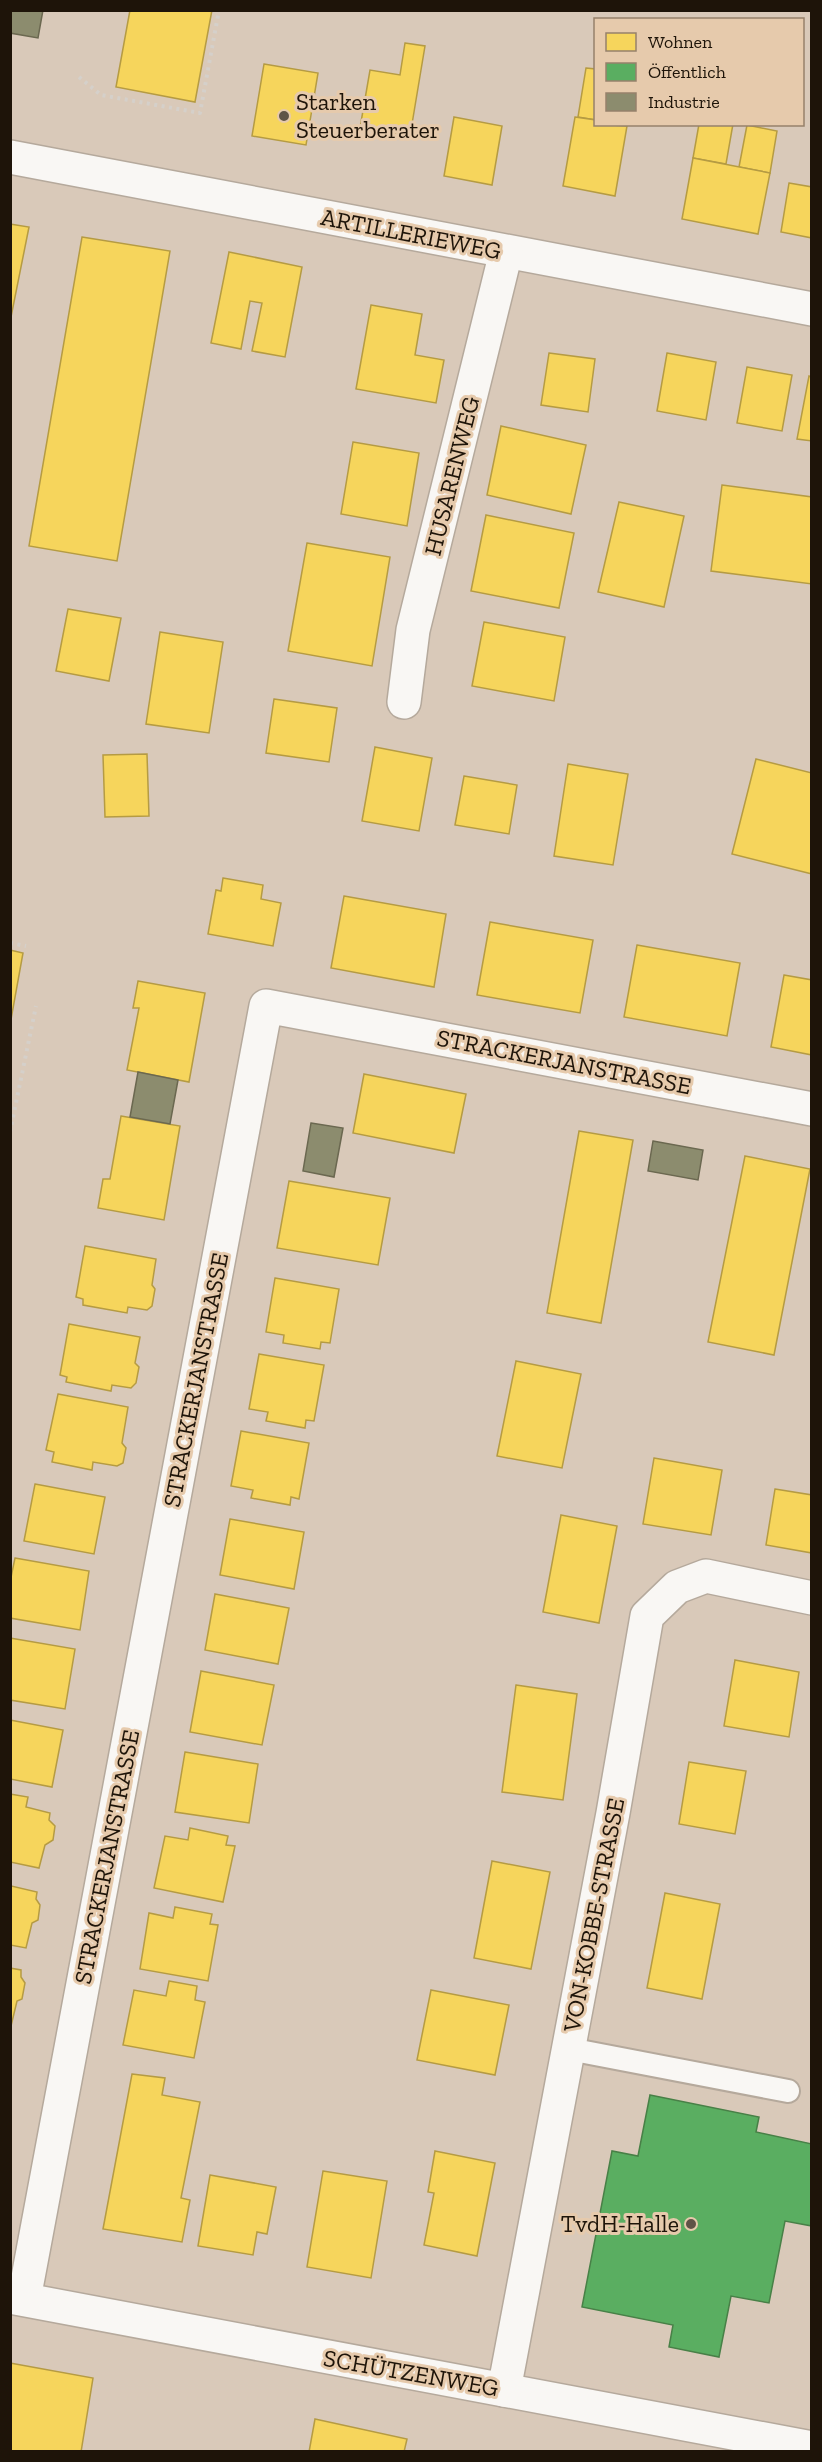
<svg xmlns="http://www.w3.org/2000/svg" width="822" height="2462" font-family="'Zilla Slab',serif">
<style>
.homes{fill:#f6d55c;stroke:#b59b43;stroke-width:1.5}
.public{fill:#5aae61;stroke:#488047;stroke-width:1.5}
.industry{fill:#8c8c6e;stroke:#6b6850;stroke-width:1.5}
.lines{fill:none;stroke-linecap:round;stroke-linejoin:round}
.service-casing{stroke:#b5a99c;stroke-width:26}
.minor-casing{stroke:#b5a99c;stroke-width:36}
.path{stroke:#d5d0ca;stroke-width:4;stroke-dasharray:3 4.5;stroke-linecap:butt}
.service{stroke:#f9f7f4;stroke-width:22}
.minor{stroke:#f9f7f4;stroke-width:33}
.poi-dot{fill:#5f5347;stroke:#e6caac;stroke-width:2}
.labels{text-anchor:middle;stroke-width:6;stroke-linejoin:round;paint-order:stroke}
.poi-label{font-size:24px;fill:#1e1409;stroke:#e6caac;text-anchor:start}
.street-label{font-size:24px;fill:#1e1409;stroke:#e6caac}
</style>
<rect width="100%" height="100%" fill="#d9c9b9"/>
<g class="homes">
<polygon points="130,10 212,10 195,102 116,87"/>
<polygon points="405,43 425,46 410,136 360,128 370,70 400,75"/>
<polygon points="264,64 318,73 306,145 252,136"/>
<polygon points="586,68 596,69 596,120 578,117"/>
<polygon points="454,117 502,126 492,185 444,176"/>
<polygon points="575,117 596,120 596,124 627,126 615,196 563,186"/>
<polygon points="699,124 733,124 726,164 693,158"/>
<polygon points="747,125 777,131 770,173 739,167"/>
<polygon points="693,158 770,173 758,234 682,219"/>
<polygon points="789,183 812,187 812,238 781,232"/>
<polygon points="10,224 29,227 10,322"/>
<polygon points="82,237 170,251 117,561 29,546"/>
<polygon points="229,252 302,267 285,357 252,351 262,303 250,301 241,349 211,343"/>
<polygon points="371,305 422,314 415,355 444,360 436,403 356,389"/>
<polygon points="549,353 595,359 588,412 541,405"/>
<polygon points="667,353 716,362 706,420 657,411"/>
<polygon points="747,367 792,375 782,431 737,423"/>
<polygon points="809,376 812,377 812,441 797,439"/>
<polygon points="501,426 586,445 571,514 487,495"/>
<polygon points="353,442 419,453 407,526 341,514"/>
<polygon points="722,485 812,497 812,584 711,571"/>
<polygon points="619,502 684,516 664,607 598,592"/>
<polygon points="486,515 574,533 559,608 471,591"/>
<polygon points="307,543 390,557 372,666 288,651"/>
<polygon points="68,609 121,618 109,681 56,671"/>
<polygon points="484,622 565,637 554,701 472,686"/>
<polygon points="160,632 223,642 209,733 146,724"/>
<polygon points="274,699 337,708 329,762 266,753"/>
<polygon points="375,747 432,758 419,831 362,821"/>
<polygon points="147,754 149,816 105,817 103,755"/>
<polygon points="756,759 812,773 812,874 732,854"/>
<polygon points="568,764 628,774 613,865 554,856"/>
<polygon points="464,776 517,785 509,834 455,825"/>
<polygon points="223,878 263,885 261,899 281,903 273,946 208,934 216,890 221,891"/>
<polygon points="344,896 446,914 434,987 331,968"/>
<polygon points="490,922 593,940 580,1013 477,995"/>
<polygon points="637,945 740,963 727,1036 624,1017"/>
<polygon points="10,950 23,953 10,1025"/>
<polygon points="784,975 812,980 812,1055 771,1047"/>
<polygon points="138,981 205,993 189,1082 127,1070 139,1008 133,1008"/>
<polygon points="364,1074 466,1094 454,1153 353,1133"/>
<polygon points="121,1116 180,1126 164,1220 98,1208 103,1179 110,1179"/>
<polygon points="579,1131 633,1140 601,1323 547,1313"/>
<polygon points="745,1156 810,1169 774,1355 708,1342"/>
<polygon points="289,1181 390,1198 378,1265 277,1248"/>
<polygon points="85,1246 156,1259 152,1285 155,1289 152,1306 147,1310 128,1307 127,1313 83,1305 83,1299 76,1297"/>
<polygon points="275,1278 339,1289 330,1343 321,1342 320,1349 283,1343 284,1335 266,1332"/>
<polygon points="69,1324 140,1337 135,1363 139,1367 136,1383 131,1388 112,1385 111,1391 66,1382 67,1377 60,1375"/>
<polygon points="259,1354 324,1365 314,1421 306,1420 305,1428 266,1421 268,1412 249,1409"/>
<polygon points="516,1361 581,1374 562,1468 497,1456"/>
<polygon points="58,1394 128,1407 122,1443 126,1448 123,1463 117,1466 93,1462 92,1470 52,1462 54,1452 46,1450"/>
<polygon points="241,1431 309,1443 299,1499 291,1497 290,1505 251,1498 253,1490 231,1486"/>
<polygon points="654,1458 722,1470 711,1535 643,1524"/>
<polygon points="35,1484 105,1497 94,1554 24,1541"/>
<polygon points="775,1489 812,1495 812,1553 766,1545"/>
<polygon points="561,1515 617,1526 599,1623 543,1612"/>
<polygon points="230,1519 304,1532 294,1589 220,1575"/>
<polygon points="15,1558 89,1571 80,1630 10,1618 10,1582"/>
<polygon points="215,1594 289,1608 278,1664 205,1650"/>
<polygon points="10,1638 75,1649 65,1709 10,1700"/>
<polygon points="735,1660 799,1672 789,1737 724,1726"/>
<polygon points="201,1671 274,1685 262,1745 190,1732"/>
<polygon points="516,1685 577,1694 563,1800 502,1792"/>
<polygon points="10,1720 63,1730 52,1787 10,1779"/>
<polygon points="185,1752 258,1764 249,1823 175,1812"/>
<polygon points="689,1762 746,1771 735,1834 679,1824"/>
<polygon points="10,1794 28,1797 26,1807 50,1813 49,1820 55,1826 53,1840 45,1845 39,1868 10,1862"/>
<polygon points="190,1828 228,1836 226,1845 235,1846 223,1902 154,1888 165,1836 188,1840"/>
<polygon points="492,1861 550,1872 531,1969 474,1958"/>
<polygon points="10,1878 11,1886 37,1892 36,1899 40,1905 38,1920 32,1923 26,1948 10,1945"/>
<polygon points="665,1893 720,1904 702,1999 647,1988"/>
<polygon points="175,1907 212,1914 210,1924 218,1925 208,1981 140,1969 149,1913 173,1918"/>
<polygon points="10,1968 21,1970 21,1977 25,1983 22,1999 17,2001 11,2026"/>
<polygon points="169,1981 197,1986 195,2000 205,2002 194,2058 123,2045 134,1990 166,1996"/>
<polygon points="431,1990 509,2005 495,2075 417,2060"/>
<polygon points="132,2074 165,2078 162,2095 200,2102 181,2198 190,2200 182,2242 103,2229"/>
<polygon points="435,2151 495,2163 477,2256 424,2245 434,2193 428,2192"/>
<polygon points="323,2171 387,2181 371,2278 307,2267"/>
<polygon points="210,2175 276,2187 267,2234 257,2232 253,2255 198,2246"/>
<polygon points="10,2363 93,2378 81,2452 10,2452"/>
<polygon points="315,2419 407,2439 404,2452 309,2452"/>
</g>
<polygon class="public" points="650,2095 759,2117 756,2132 812,2144 812,2226 785,2221 769,2303 731,2296 719,2357 669,2347 673,2325 582,2307 612,2151 638,2156"/>
<g class="industry">
<polygon points="10,10 43,10 38,38 10,33"/>
<polygon points="138,1072 178,1080 170,1124 130,1117"/>
<polygon points="311,1123 343,1128 334,1177 303,1171"/>
<polygon points="653,1141 703,1150 698,1180 648,1171"/>
</g>
<g class="lines">
<defs>
<polyline id="service" points="569,2049 788,2091"/>
<g id="minor">
<polyline points="10,157 812,309"/>
<polyline points="404,702 413,630 506,252"/>
<polyline points="10,2297 812,2448"/>
<polyline points="24,2299 266,1006 812,1109"/>
<polyline points="504,2390 613,1813 647,1616 677,1587 706,1576 812,1598"/>
</g>
</defs>
<use href="#service" class="service-casing"/>
<use href="#minor" class="minor-casing"/>
<g class="path">
<polyline points="79,77 101,95 200,113 219,10"/>
<polyline points="10,943 26,946"/>
<polyline points="10,1132 36,1006"/>
</g>
<use href="#service" class="service"/>
<use href="#minor" class="minor"/>
</g>
<g class="poi-dot">
<circle cx="284" cy="116" r="6"/>
<circle cx="691" cy="2224" r="6"/>
</g>
<g class="labels">
<g class="poi-label">
<text x="296" y="110">Starken<tspan x="296" dy="28">Steuerberater</tspan></text>
<text x="679" y="2232" text-anchor="end">TvdH-Halle</text>
</g>
<g class="street-label">
<text transform="translate(411 234) rotate(11)" y="8">ARTILLERIEWEG</text>
<text transform="translate(452 476) rotate(-76)" y="8">HUSARENWEG</text>
<text transform="translate(564 1062) rotate(11)" y="8">STRACKERJANSTRASSE</text>
<text transform="translate(196 1380) rotate(-79)" y="8">STRACKERJANSTRASSE</text>
<text transform="translate(107 1857) rotate(-79)" y="8">STRACKERJANSTRASSE</text>
<text transform="translate(594 1915) rotate(-79)" y="8">VON-KOBBE-STRASSE</text>
<text transform="translate(411 2373) rotate(10)" y="8">SCHÜTZENWEG</text>
</g>
</g>
<rect width="822" height="2462" fill="none" stroke="#1e1409" stroke-width="24"/>
<rect x="594" y="18" width="210" height="108" fill="#e6caac" stroke="#96816b" stroke-width="1.5"/>
<rect x="606" y="33" width="30" height="18" fill="#f6d55c" stroke="#96816b" stroke-width="1.5"/>
<text x="648" y="48" font-size="18" fill="#1e1409">Wohnen</text>
<rect x="606" y="63" width="30" height="18" fill="#5aae61" stroke="#96816b" stroke-width="1.5"/>
<text x="648" y="78" font-size="18" fill="#1e1409">Öffentlich</text>
<rect x="606" y="93" width="30" height="18" fill="#8c8c6e" stroke="#96816b" stroke-width="1.5"/>
<text x="648" y="108" font-size="18" fill="#1e1409">Industrie</text>
</svg>
